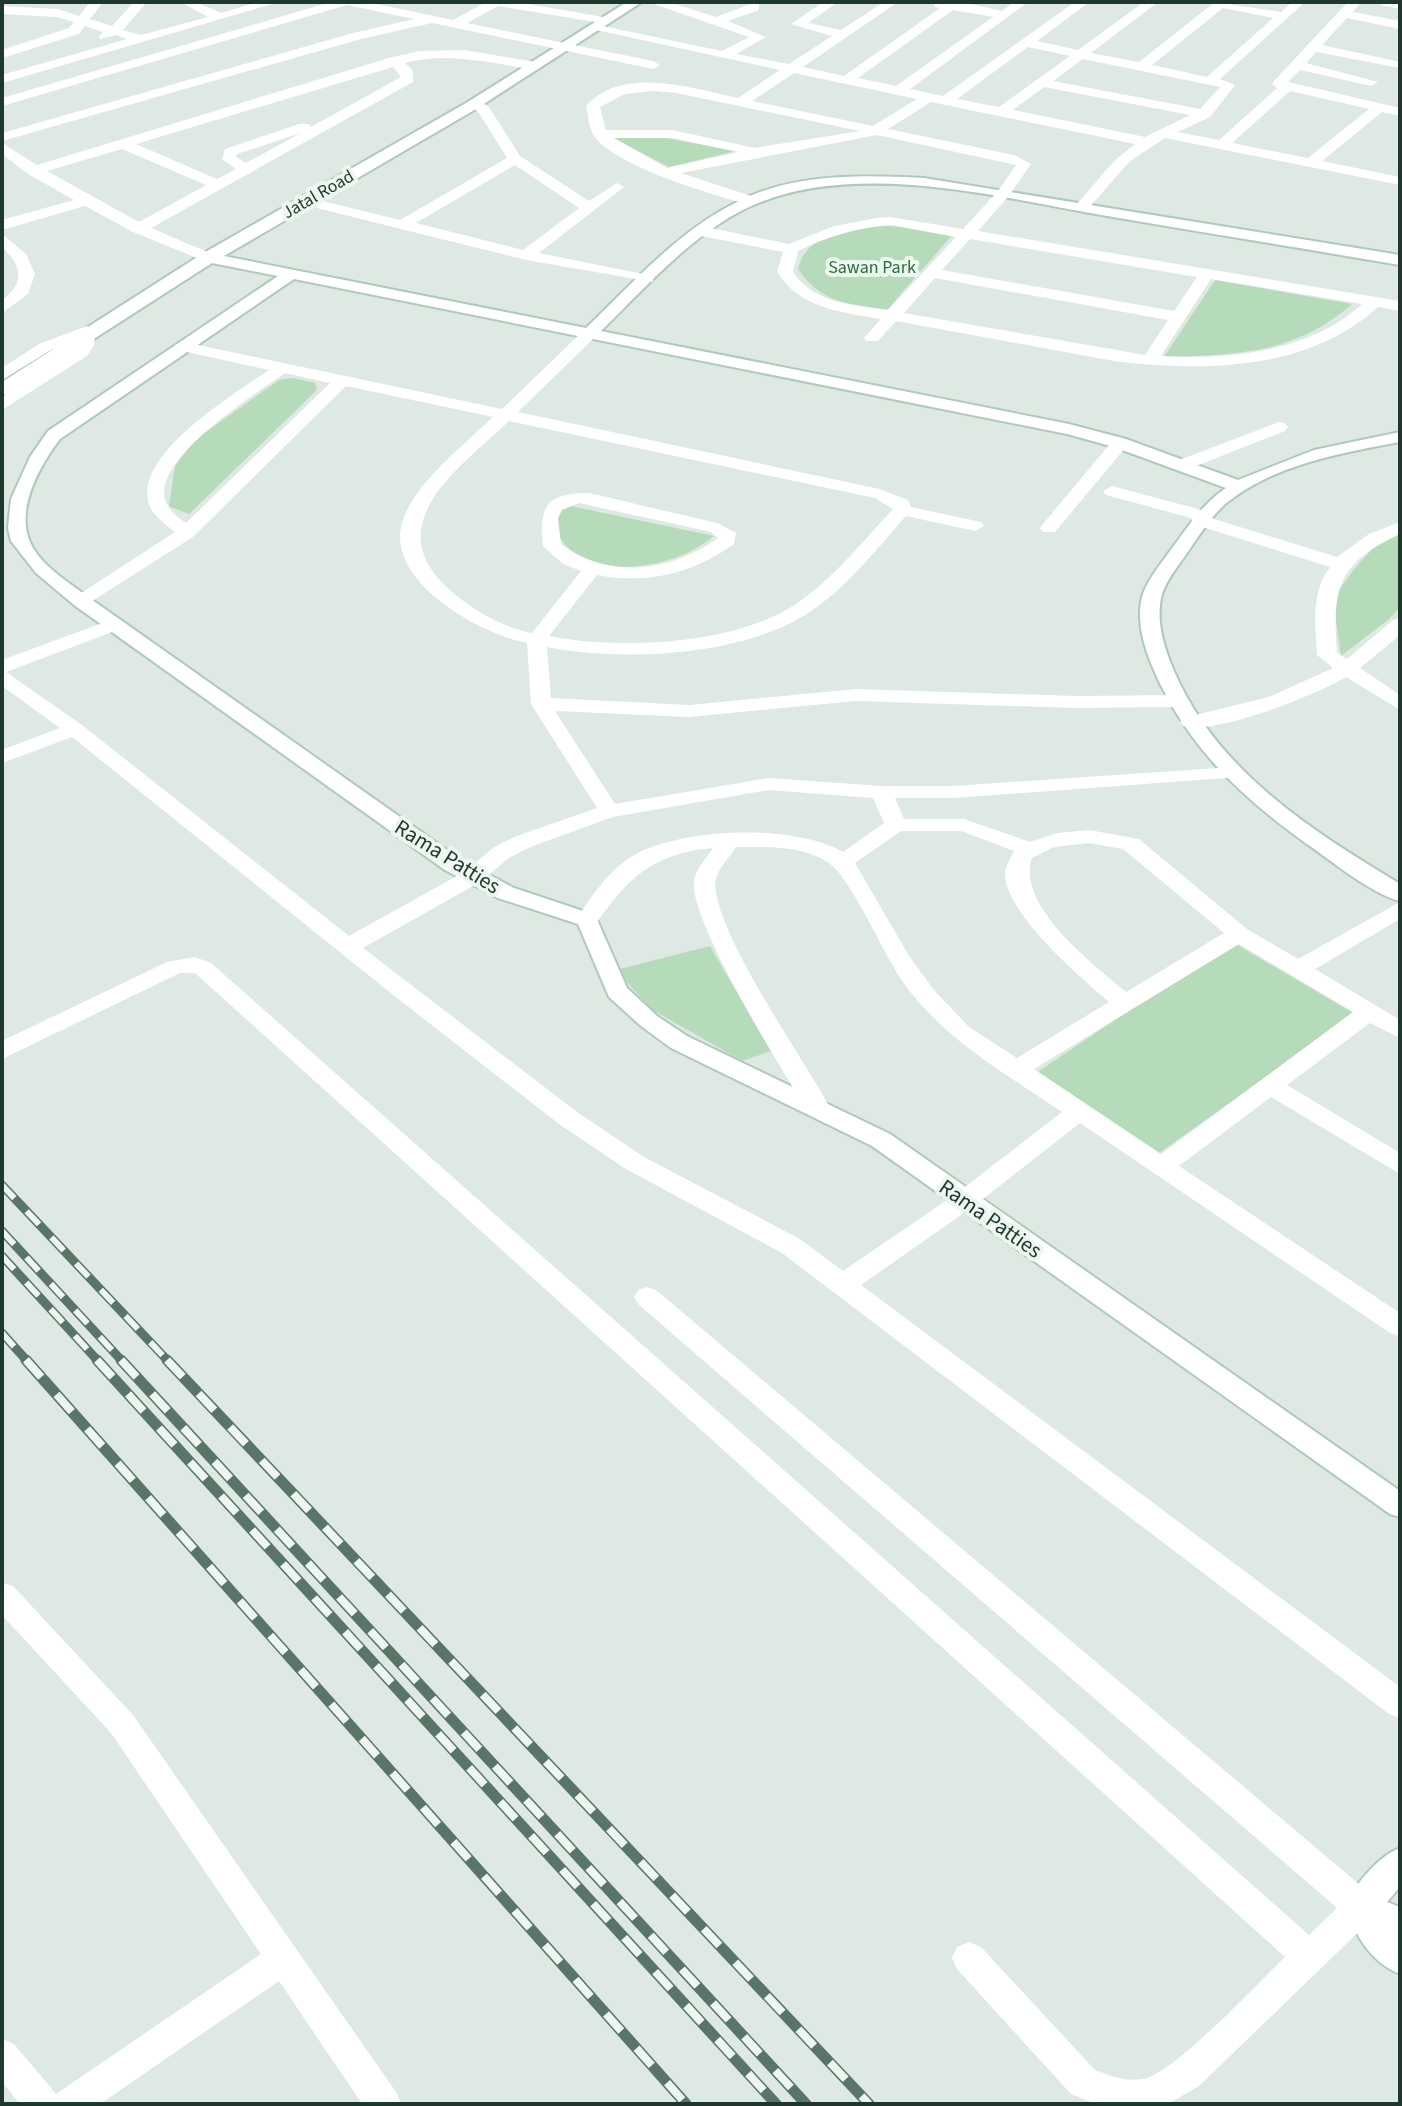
<svg xmlns="http://www.w3.org/2000/svg" width="1402" height="2106" font-family="'Source Sans 3',sans-serif">
<style>
.green{fill:#b5dbba}
.lines{fill:none;stroke-linecap:round;stroke-linejoin:round}
.secondary-casing{stroke:#b0c9bc;stroke-width:4}
.street{fill:#fff;fill-rule:evenodd}
.secondary{fill:#fff;fill-rule:evenodd}
.rail-far1-casing{stroke:#597469;stroke-width:9}
.rail-casing{stroke:#597469;stroke-width:11}
.rail-far1{stroke:#edf6f0;stroke-width:6;stroke-dasharray:18;stroke-linecap:butt}
.rail{stroke:#edf6f0;stroke-width:8;stroke-dasharray:23;stroke-linecap:butt}
.labels{text-anchor:middle;stroke-width:8;stroke-linejoin:round;paint-order:stroke}
.far-street-label{font-size:18px;fill:#1f382d;stroke:#edf6f0}
.far-park-label{font-size:18px;fill:#2a6e3a;stroke:#edf6f0}
.street-label{font-size:22px;fill:#1f382d;stroke:#edf6f0}
</style>
<rect width="100%" height="100%" fill="#dde9e2"/>
<g class="green">
<polygon points="611,137 666,138 736,151 669,167"/>
<path d="M899,226L953,234L887,310C848,303 822,304 798,269C808,227 863,227 899,226Z"/>
<path d="M1215,280L1352,304C1295,354 1236,355 1164,357Z"/>
<polygon points="293,378 315,383 317,390 189,514 169,506 175,466 195,440 279,380"/>
<path d="M561,504L714,536C671,572 572,588 551,519Z"/>
<path d="M1400,533V607L1389,619L1341,656L1333,599C1351,574 1369,543 1400,533Z"/>
<polygon points="1232,942 1355,1014 1159,1153 1036,1073"/>
<polygon points="710,946 771,1051 742,1061 651,1009 616,970"/>
</g>
<g class="lines">
<defs>
<g id="secondary">
<path d="M627,2H642L476,109L224,256L586,328C633,283 678,231 737,202C793,173 862,175 924,178L1400,255V265C1306,249 1213,234 1119,218C1008,200 857,157 749,207C692,234 646,287 601,331L1069,424L1126,439L1238,480L1314,450L1400,432V442C1341,453 1271,465 1224,505C1209,519 1199,536 1187,553C1178,566 1167,579 1162,594C1155,620 1164,648 1174,671C1217,771 1311,830 1400,884V901C1371,894 1332,861 1307,844C1241,797 1185,744 1153,668C1144,647 1136,620 1142,597C1147,580 1160,565 1170,551C1188,527 1201,505 1226,488L1114,447L1067,434L294,279L60,439C41,464 15,508 30,542C40,565 68,582 88,597L461,860L514,888L595,915L627,988L657,1016L687,1036L890,1134L1400,1491V1517L1390,1514L872,1146L671,1048L641,1026L609,997L578,924L498,898L445,870L74,605L36,573L11,541L8,528L11,499L30,457L48,431L278,276L212,263L8,394L2,395V382L202,254L466,103Z"/>
<path d="M1400,1848V1887L1387,1902L1400,1907V1974C1370,1962 1356,1935 1344,1907C1354,1886 1378,1856 1400,1848Z"/>
</g>
</defs>
<use href="#secondary" class="secondary-casing"/>
<g class="street">
<polygon points="90,2 103,2 90,19 112,26 134,2 147,2 123,30 141,35 208,17 180,2 196,2 221,13 259,2 279,2 2,83 2,75 127,39 116,35 100,39 99,36 103,32 85,26 79,34 2,58 2,50 69,28 74,22 57,17 2,14 2,6 58,9 79,16"/>
<polygon points="331,2 367,2 453,20 486,2 517,2 603,17 609,21 608,24 498,6 467,23 653,61 660,65 653,69 432,23 361,39 2,141 2,133 353,33 414,19 347,5 2,106 2,98"/>
<path d="M648,2H669L716,17L751,4H759V10L728,21L766,37L736,54L789,64L832,36L791,24L823,2H838L808,23L841,30L884,2H898L803,67L844,76L940,8L935,7L934,2H962L1002,11L1014,2H1028L910,89L943,96L1075,2H1089L1037,41L1078,50L1144,2H1158L1091,53L1139,62L1215,2L1281,12L1292,2H1305L1220,79L1235,85L1210,117L1178,132L1219,140L1277,88L1272,84L1274,81L1348,2H1361L1353,12L1400,21V29L1347,18L1322,45L1400,62V68L1316,52L1306,63L1378,82L1371,86L1300,70L1288,82L1400,108V116L1382,112L1322,161L1400,177V185L1165,138L1130,161L1087,210L1082,211L1075,207L1077,204L1114,161L1135,144L931,102L888,129L1014,155L1031,164L1008,197L978,231L1400,301V311L1378,307C1308,371 1202,372 1114,361L896,321L878,341H866L864,338L881,319C842,312 800,309 777,272L783,252L701,236L693,231L701,226L789,244L834,226L877,218L890,217L963,229L998,191L1016,165L877,135L681,173L757,198L759,201L752,205C715,196 616,167 594,136C589,128 588,115 586,106C623,65 692,88 738,98L780,70L587,28L593,24L722,51L749,37ZM1223,8L1273,18L1207,77L1152,65ZM953,10L993,17L896,86L858,78ZM1028,47L1070,56L999,107L957,99ZM1083,59L1220,87L1200,109L1053,81ZM794,73L917,99L873,126L752,101ZM1044,87L1190,115L1145,137L1013,110ZM654,91L676,93L860,131L755,148L672,130H606L600,107L625,94ZM1290,91L1369,109L1308,158L1232,143ZM614,138H672L738,152L667,168ZM890,225L956,237L888,310C855,305 814,304 793,272L798,251C828,236 857,228 890,225ZM970,239L1197,277L1174,311L942,270ZM935,278L1168,320L1145,355L904,313ZM1211,279L1362,304C1310,352 1228,360 1161,356Z"/>
<polygon points="1379,2 1400,2 1400,9 1381,5"/>
<path d="M464,50L535,62L542,66L535,70C492,63 447,51 405,63L413,71V82L151,228L212,254V260H202L133,232L85,206L2,230V220L74,200L28,174L2,154V143L37,165L389,58L419,51ZM393,67L401,77L311,127L309,124H299L225,149L222,159L236,169L217,179L136,144ZM301,133L246,163L236,157L237,154ZM122,149L206,185L139,222L47,171Z"/>
<path d="M476,99L489,107L520,156L589,201L617,183L624,187L539,253L653,276V282L526,260L301,204L299,201L306,197L400,220L507,158L479,113L469,103ZM515,165L579,208L523,250L416,223Z"/>
<path d="M2,234L26,254L35,274L28,294L2,313V300C25,284 22,265 2,247Z"/>
<polygon points="87,326 95,331 94,346 87,356 2,410 2,397 75,350 78,340 51,350 2,380 2,368 39,344"/>
<path d="M589,329L597,334L595,337L518,412L880,489L908,500L911,507L981,522L984,526L975,531L906,516C875,551 845,590 805,615C739,656 622,662 547,647L551,698L689,705L856,689L1077,696L1177,695L1187,701L1177,707L1077,708L856,701L689,717L555,711L615,804L769,778L881,786H953L1233,767L1240,769L1243,773L1240,777L953,798H895L904,819H964L1030,842L1057,833L1089,830L1139,839L1247,929L1298,959L1400,902V919L1315,969L1400,1020V1038L1370,1023L1287,1085L1400,1153V1174L1271,1097L1179,1166L1400,1313V1336L1390,1333L1080,1123L974,1206L861,1285L1400,1687V1718L1389,1714L782,1253L626,1169L559,1124L397,998L72,737L2,763V750L60,728L2,686V660L116,618L126,624L123,628L6,672L82,725L349,936L464,872L493,848L514,837L597,808L531,704L527,643C481,634 385,582 402,523C413,484 464,445 493,417L346,386L193,537L89,603H75L72,599L175,532C165,524 150,514 148,500C138,452 234,394 269,370L178,350V344L184,342L502,409L583,331ZM285,373L330,383L186,523C180,519 172,513 168,506C142,464 257,393 285,373ZM509,421L875,498L893,509C862,542 834,578 796,604C735,645 620,650 549,636L597,575C646,585 694,573 734,544L736,533L717,523L589,493C545,493 539,507 543,546L563,564L581,571L532,633C502,627 474,611 451,591C375,524 460,468 509,421ZM579,503L711,532L718,538C671,572 608,580 561,544L558,518L562,510ZM769,790L873,798L884,823L843,852C796,824 687,828 638,853C611,867 592,895 576,920L579,925H595C629,877 653,853 713,848C707,857 696,869 694,880C687,918 784,1073 808,1112L817,1114L826,1112L829,1106C806,1062 707,922 716,879C719,867 730,857 736,847C766,847 805,845 830,864C852,880 884,955 903,982C944,1040 1005,1073 1062,1112L956,1194L843,1271L800,1239L644,1157L577,1112L363,948L480,882L509,858L530,847L613,817ZM901,831H961L1014,851C1011,857 1005,867 1005,874C1005,913 1081,978 1109,1002L1017,1058L969,1027L934,990L909,956L855,863ZM1089,843L1123,849L1224,933L1126,992C1093,964 1016,906 1032,858L1054,847ZM1239,944L1353,1012L1161,1154L1034,1069Z"/>
<polygon points="1279,422 1285,423 1288,427 1285,431 1186,470 1180,471 1171,466 1174,462"/>
<polygon points="1120,438 1129,443 1126,447 1055,532 1043,532 1040,528 1043,524 1114,439"/>
<path d="M1112,486L1209,512L1211,518L1337,557L1369,534L1400,522V534C1338,563 1332,587 1337,653L1347,659L1393,620L1400,618V635L1360,668L1400,695V710L1346,677C1316,695 1216,735 1183,726L1180,722L1183,718L1269,697L1333,668L1317,655C1315,625 1311,592 1330,567L1193,524L1191,518L1106,495L1103,491Z"/>
<path d="M195,957L211,963L1309,1935L1337,1908L638,1304L634,1297L638,1290L647,1287L656,1290L1373,1896L1378,1907L1373,1918L1199,2086L1168,2104H1096L1071,2094L957,1969L952,1958L957,1947L969,1942L981,1947L1095,2070C1112,2076 1126,2082 1144,2079C1175,2072 1258,1983 1285,1957L195,973H180L2,1059V1041L167,962Z"/>
<polygon points="2,1583 13,1586 133,1715 396,2092 401,2104 362,2104 279,1981 100,2104 20,2104 2,2082 2,2039 14,2044 56,2094 261,1954 111,1733 2,1615"/>
</g>
<use href="#secondary" class="secondary"/>
<defs>
<g id="rail-far1">
<polyline points="2,1185 169,1362"/>
<polyline points="2,1231 123,1362"/>
<polyline points="2,1256 99,1362"/>
<polyline points="2,1333 28,1362"/>
</g>
<g id="rail">
<polyline points="26,1360 686,2104"/>
<polyline points="97,1360 776,2104"/>
<polyline points="121,1360 806,2104"/>
<polyline points="167,1360 869,2104"/>
</g>
</defs>
<use href="#rail-far1" class="rail-far1-casing"/>
<use href="#rail" class="rail-casing"/>
<use href="#rail-far1" class="rail-far1"/>
<use href="#rail" class="rail"/>
</g>
<g class="labels">
<g class="far-street-label">
<text transform="translate(318 194) rotate(-30)" y="6">Jatal Road</text>
</g>
<g class="far-park-label">
<text x="872" y="273">Sawan Park</text>
</g>
<g class="street-label">
<text transform="translate(448 856) rotate(32)" y="8">Rama Patties</text>
<text transform="translate(991 1218) rotate(35)" y="8">Rama Patties</text>
</g>
</g>
<rect width="1402" height="2106" fill="none" stroke="#1f382d" stroke-width="8"/>
</svg>
